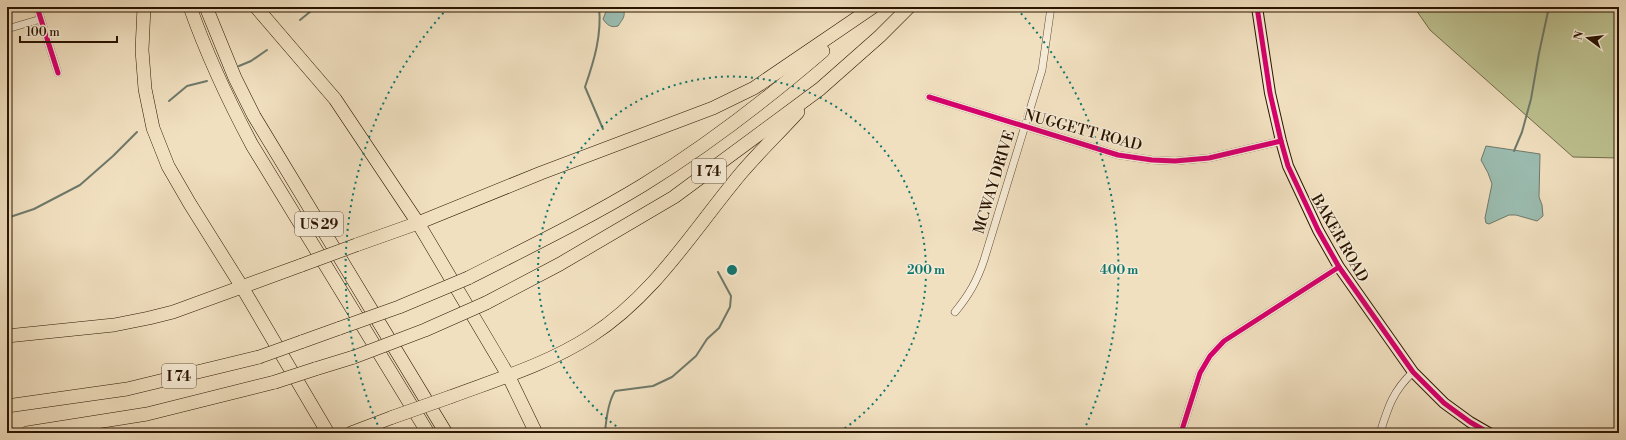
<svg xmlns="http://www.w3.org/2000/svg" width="1626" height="440" font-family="'Libre Bodoni',serif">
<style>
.green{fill:#bdc190;stroke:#746a48}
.water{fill:#9bbdb1;stroke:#6e796a}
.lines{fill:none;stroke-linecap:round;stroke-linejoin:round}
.stream{stroke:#6e796a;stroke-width:2}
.street-casing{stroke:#5c4730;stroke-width:8}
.secondary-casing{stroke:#2a1400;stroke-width:12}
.highway-casing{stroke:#2a1400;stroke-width:14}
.street{stroke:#f6ebd6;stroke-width:7}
.secondary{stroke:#f6ebd6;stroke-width:10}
.highway{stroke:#f1e0c0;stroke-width:13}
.highway-bridge-casing{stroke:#2a1400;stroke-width:14;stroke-linecap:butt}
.highway-bridge{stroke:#f1e0c0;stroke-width:13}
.cycleway-casing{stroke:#f6ebd6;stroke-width:8}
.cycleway{stroke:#d6006c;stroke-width:5}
.ring{fill:none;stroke:#0f766e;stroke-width:2;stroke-dasharray:2 4}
.labels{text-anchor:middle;stroke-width:3;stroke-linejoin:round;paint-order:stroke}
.shield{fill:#f6ebd6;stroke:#675440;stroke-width:1}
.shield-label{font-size:14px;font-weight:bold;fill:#2a1400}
.street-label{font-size:15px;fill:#2a1400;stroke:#f6ebd6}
.centre{fill:#0f766e;stroke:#f6ebd6;stroke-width:2}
.ring-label{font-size:12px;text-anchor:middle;font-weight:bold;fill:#0f766e;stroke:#f6ebd6;stroke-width:3;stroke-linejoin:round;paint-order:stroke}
</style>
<rect width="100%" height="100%" fill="#f1e0c0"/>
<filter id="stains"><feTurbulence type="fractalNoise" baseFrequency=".005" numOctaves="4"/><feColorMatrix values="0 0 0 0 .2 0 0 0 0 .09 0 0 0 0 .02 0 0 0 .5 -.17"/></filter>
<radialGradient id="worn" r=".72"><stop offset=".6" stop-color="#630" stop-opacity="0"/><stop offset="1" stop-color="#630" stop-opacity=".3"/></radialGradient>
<polygon class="green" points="1414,7 1619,7 1619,158 1573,157 1430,30"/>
<g class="water">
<path d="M608,7H621C628,14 622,20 618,26C611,28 607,25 603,19Z"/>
<polygon points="1486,146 1540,154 1539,197 1542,205 1543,216 1537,221 1516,215 1509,215 1489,224 1486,223 1485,218 1492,184 1488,173 1481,160"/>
</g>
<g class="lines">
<g class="stream">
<path d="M599,7C602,35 594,61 585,87L603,129"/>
<polyline points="599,9 610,10"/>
<polyline points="622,10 691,7"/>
<polyline points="300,20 316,7"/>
<polyline points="239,66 251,61 267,50"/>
<polyline points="169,101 187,86 207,81"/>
<polyline points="1514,151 1522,132 1531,99 1539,53 1549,7"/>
<polyline points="7,218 34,209 80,185 113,156 137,132"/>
<path d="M605,433C606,420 608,402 615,391L653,386L672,377L696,356L707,339L719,328L730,307L731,296L718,272"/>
</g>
<defs>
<g id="street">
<polyline points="37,7 58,73"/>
<polyline points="7,29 41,19"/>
<polyline points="929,97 1118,155 1152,160 1175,161 1209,158 1281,141"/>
<path d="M955,312C969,295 977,281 984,260L1042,70L1051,7"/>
<polyline points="1181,433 1200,373 1210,356 1224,341 1339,267"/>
<path d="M1380,433C1388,407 1393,391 1413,372"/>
</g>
<polyline id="secondary" points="1257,7 1270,93 1281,141 1288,166 1318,230 1339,267 1413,372 1444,403 1470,422 1489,433"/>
<g id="highway">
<polyline points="144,7 142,50 145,89 153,128 168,166 190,204 242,287 328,433"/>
<path d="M190,7C207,55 228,100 252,145L428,433"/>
<polyline points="206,7 235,78 254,116 446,433"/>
<polyline points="256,7 335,99 418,223 508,375 536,433"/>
<polyline points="356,245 418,223 541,173 713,108 754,88 873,7"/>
<path d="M468,278C527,248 587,219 643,185C706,146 766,100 823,51"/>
<polyline points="486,303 560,264 674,197 820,89 880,36 909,7"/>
<polyline points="7,336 114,325 149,318 173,312 302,265"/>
<polyline points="301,342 340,328"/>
<polyline points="315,369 354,357"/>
<path d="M450,397C498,379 548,364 591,336C656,294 694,229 742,172C760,151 780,132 798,112"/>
<polyline points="7,406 127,389 259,357"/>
<polyline points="27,433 147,414 275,382"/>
<polyline points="351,433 393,417"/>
</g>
</defs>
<use href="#street" class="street-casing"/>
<use href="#secondary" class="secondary-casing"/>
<use href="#highway" class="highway-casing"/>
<use href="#street" class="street"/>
<use href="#secondary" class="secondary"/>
<use href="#highway" class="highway"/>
<defs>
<g id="highway-bridge">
<polyline points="302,265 356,245"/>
<polyline points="340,328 399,307 468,278"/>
<polyline points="259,357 301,342"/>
<polyline points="354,357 425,330 486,303"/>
<polyline points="275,382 315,369"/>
<polyline points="393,417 450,397"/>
</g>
</defs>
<use href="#highway-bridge" class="highway-bridge-casing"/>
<use href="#highway-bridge" class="highway-bridge"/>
<defs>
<g id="cycleway">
<polyline points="37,7 58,73"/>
<polyline points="1257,7 1270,93 1281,141 1288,166 1318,230 1339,267 1413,372 1444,403 1470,422 1489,433"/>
<polyline points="929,97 1118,155 1152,160 1175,161 1209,158 1281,141"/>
<polyline points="1181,433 1200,373 1210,356 1224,341 1339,267"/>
</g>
</defs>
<use href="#cycleway" class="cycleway-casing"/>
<use href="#cycleway" class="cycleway"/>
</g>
<g class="ring">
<path d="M626 433A194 194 0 1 1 838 433"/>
<path d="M380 430A387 387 0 0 1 447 9M1017 9A387 387 0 0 1 1084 430"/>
</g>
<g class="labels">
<g class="shield">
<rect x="692" y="159" width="34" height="24" rx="3"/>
<rect x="295" y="212" width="48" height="24" rx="3"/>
<rect x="162" y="364" width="34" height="24" rx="3"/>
</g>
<g class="shield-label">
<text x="709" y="176">I 74</text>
<text x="319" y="229">US 29</text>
<text x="179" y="381">I 74</text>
</g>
<g class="street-label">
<text transform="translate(1083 130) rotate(15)" y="5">NUGGETT ROAD</text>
<text transform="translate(994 182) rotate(-73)" y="5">MCWAY DRIVE</text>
<text transform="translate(1340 238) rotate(60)" y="5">BAKER ROAD</text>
</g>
</g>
<circle cx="732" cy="270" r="6" class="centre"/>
<g class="ring-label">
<text x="926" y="274">200 m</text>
<text x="1119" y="274">400 m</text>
</g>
<rect width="1626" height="440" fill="none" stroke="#f1e0c0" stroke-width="24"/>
<rect x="8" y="8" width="1610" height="424" fill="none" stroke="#2a1400" stroke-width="2"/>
<rect x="12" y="12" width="1602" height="416" fill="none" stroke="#2a1400"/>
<g transform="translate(1588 38) rotate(285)" stroke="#f6ebd6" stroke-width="3" paint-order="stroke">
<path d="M0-3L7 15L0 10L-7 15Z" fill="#2a1400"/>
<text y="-6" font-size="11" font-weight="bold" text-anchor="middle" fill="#2a1400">N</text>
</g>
<path d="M20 36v6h97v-6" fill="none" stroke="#2a1400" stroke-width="2"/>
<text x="26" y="36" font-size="12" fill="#2a1400" stroke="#f6ebd6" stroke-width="3" paint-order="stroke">100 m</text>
<rect width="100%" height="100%" filter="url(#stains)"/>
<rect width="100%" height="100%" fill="url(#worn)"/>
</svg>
